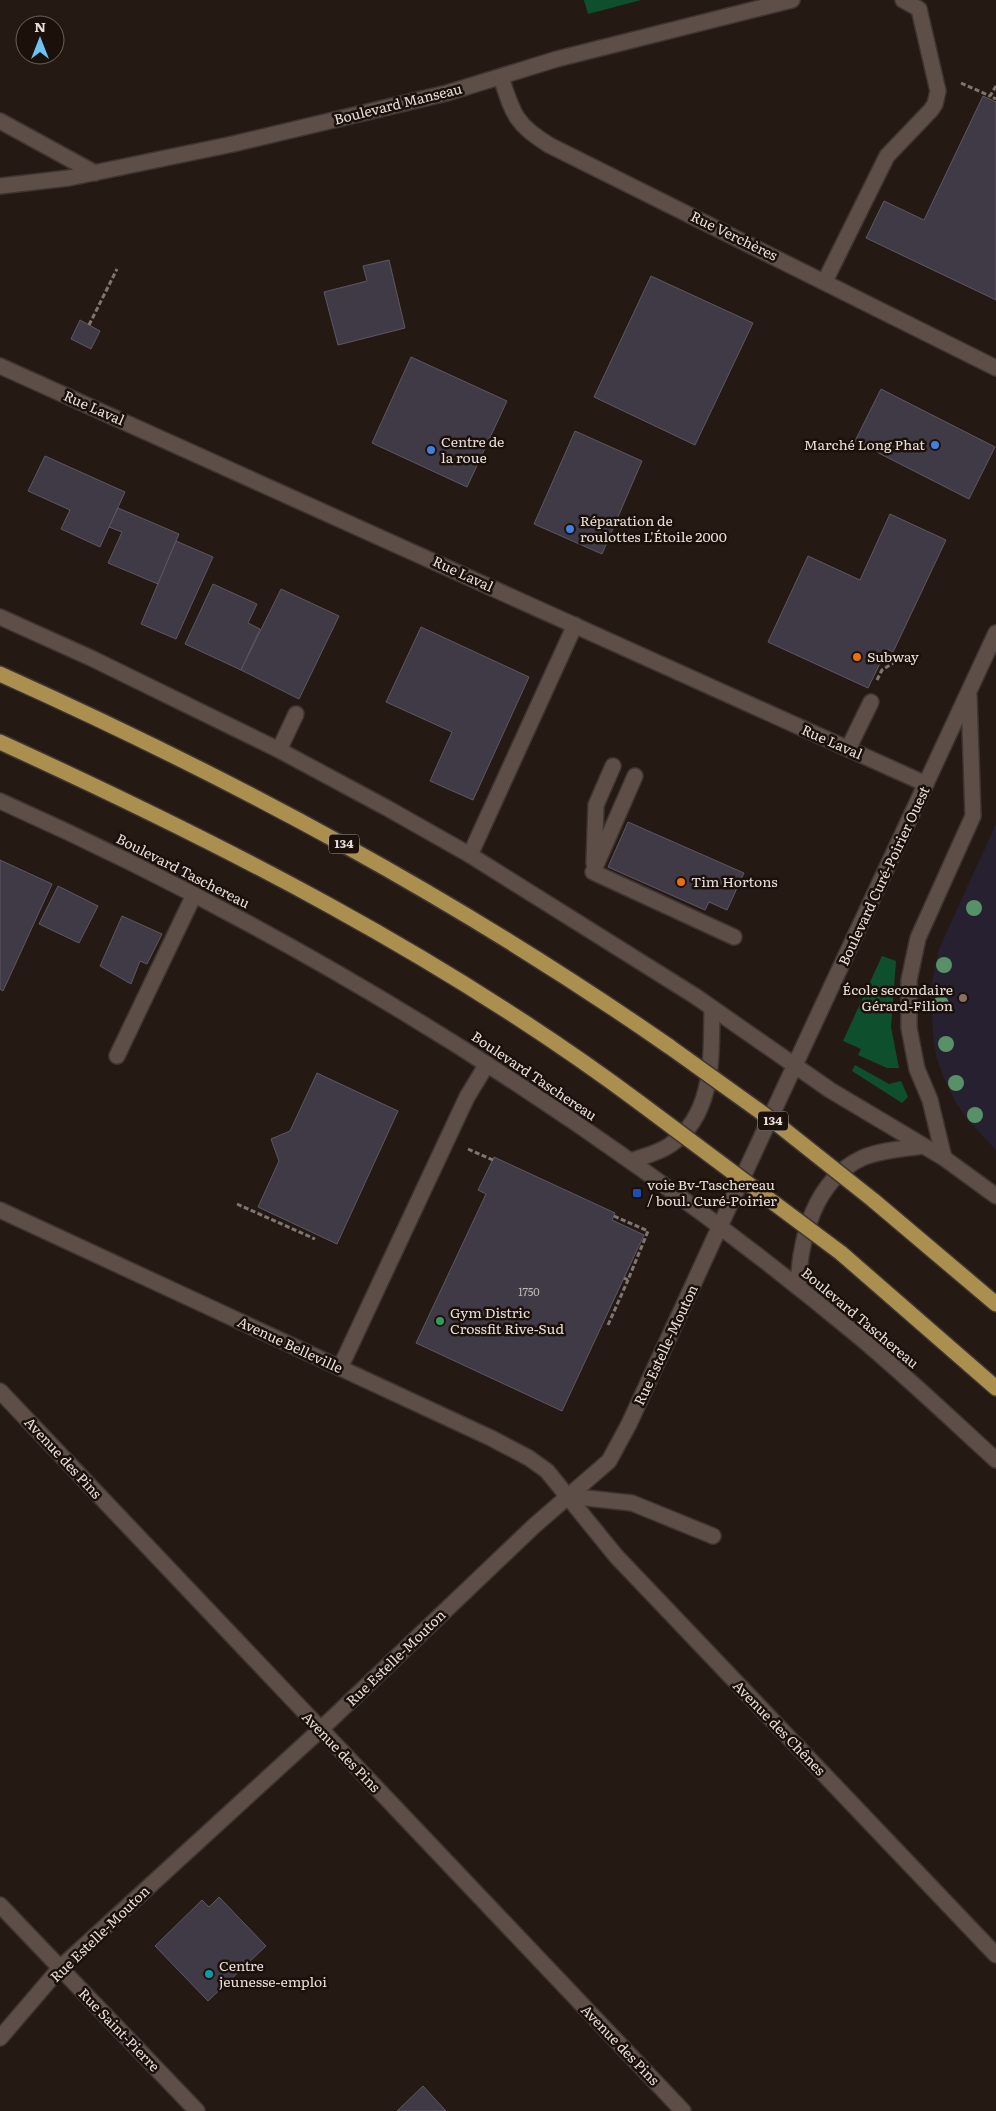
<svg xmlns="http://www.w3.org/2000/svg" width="996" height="2111" font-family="Literata,serif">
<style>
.education{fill:#262030}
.green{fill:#0e502d}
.building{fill:#403a46;stroke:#5e5763}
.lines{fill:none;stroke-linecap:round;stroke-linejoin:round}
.lane-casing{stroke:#3e3532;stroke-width:18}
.street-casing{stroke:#3e3532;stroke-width:18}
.secondary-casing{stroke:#3e3532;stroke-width:18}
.highway-casing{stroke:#3e3532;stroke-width:18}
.path{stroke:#807671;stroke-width:3;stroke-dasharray:5 2.5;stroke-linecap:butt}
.lane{stroke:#5d4f48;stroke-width:15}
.street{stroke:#5d4f48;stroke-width:15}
.secondary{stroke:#5d4f48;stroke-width:15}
.highway{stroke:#ab8f4f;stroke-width:15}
.highway-bridge-casing{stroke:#3e3532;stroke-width:18;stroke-linecap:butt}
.highway-bridge{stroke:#ab8f4f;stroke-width:15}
.tree{fill:#589067}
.shop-dot{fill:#3f7fe0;stroke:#1b110a;stroke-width:2}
.food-dot{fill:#e8710a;stroke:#1b110a;stroke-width:2}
.education-dot{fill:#8d6e63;stroke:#1b110a;stroke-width:2}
.transit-dot{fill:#1a4fb4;stroke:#1b110a;stroke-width:2}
.leisure-dot{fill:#2e9e5b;stroke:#1b110a;stroke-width:2}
.culture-dot{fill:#0f9aa8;stroke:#1b110a;stroke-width:2}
.labels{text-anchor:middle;stroke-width:5;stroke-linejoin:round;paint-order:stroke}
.number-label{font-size:11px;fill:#bdb5b5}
.shield{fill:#1b110a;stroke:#aaa09c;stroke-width:1}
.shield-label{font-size:12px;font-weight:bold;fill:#e7deda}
.street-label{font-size:14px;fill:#e7deda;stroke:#1b110a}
.poi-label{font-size:14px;fill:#e7deda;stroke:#1b110a;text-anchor:start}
</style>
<rect width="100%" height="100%" fill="#251a13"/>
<polygon class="education" points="996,824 996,1150 968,1120 955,1101 944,1078 936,1056 933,1036 931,987 939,949"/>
<g class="green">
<polygon points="584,0 641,0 588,14"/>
<polygon points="882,956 896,961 891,1027 899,1068 887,1068 858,1055 861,1049 843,1041"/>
<polygon points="855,1065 889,1084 901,1081 908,1097 902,1103 852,1071"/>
</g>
<g class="building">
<polygon points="983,96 996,102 996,300 866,238 884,201 924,220"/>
<polygon points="389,260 405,328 338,345 324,292 367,281 363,266"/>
<polygon points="651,276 753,323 695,445 594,397"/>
<polygon points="80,320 100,331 91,349 71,339"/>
<polygon points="411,357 507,401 467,487 372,443"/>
<polygon points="881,389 995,447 969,499 855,441"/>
<polygon points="575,431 642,461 602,554 534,524"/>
<polygon points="45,456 125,492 100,547 61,529 70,510 28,491"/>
<polygon points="118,508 179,534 158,584 108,563 122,532 109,527"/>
<polygon points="890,514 946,540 893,652 887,649 868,688 768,642 808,556 860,580"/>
<polygon points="176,541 213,557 176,639 141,624"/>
<polygon points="213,584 257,604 248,623 260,629 241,670 185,644"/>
<polygon points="281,589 339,616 299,699 241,670"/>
<polygon points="421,627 529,677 473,800 430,781 452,732 386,702"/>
<polygon points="628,822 744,873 727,910 709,902 705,910 608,867"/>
<polygon points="0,860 52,884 3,991 0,989"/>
<polygon points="58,886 98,906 79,943 39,924"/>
<polygon points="122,916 162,934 147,964 140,961 131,984 100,966"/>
<polygon points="317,1073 398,1111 337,1244 258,1207 279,1161 271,1139 290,1131"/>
<polygon points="494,1157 615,1213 612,1220 644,1235 562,1411 416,1343 486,1194 478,1190"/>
<polygon points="219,1897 266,1946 208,2001 155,1946 202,1900 209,1907"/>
<polygon points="423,2086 446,2111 397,2111"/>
</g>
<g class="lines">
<defs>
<g id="lane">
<polyline points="825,281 887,156 931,110 935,104 938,91 919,9 903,0"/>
<polyline points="848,749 871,702"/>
<polyline points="279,750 296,714"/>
<polyline points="635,776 593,872 734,937"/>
<polyline points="470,855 575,625"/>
<polyline points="594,863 596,805 613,766"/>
<polyline points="117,1056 194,895"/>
<polyline points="340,1368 467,1097 487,1064"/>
<polyline points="568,1496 632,1503 713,1536"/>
</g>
<g id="street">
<path d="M501,77C513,114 515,124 549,145L996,368"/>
<polyline points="0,121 95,173"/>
<polyline points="0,366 926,784"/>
<polyline points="0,1210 491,1438 529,1458 547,1471 616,1556 996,1955"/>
<polyline points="0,1391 683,2111"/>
<polyline points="0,1905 197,2111"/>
<polyline points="0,2038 60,1968 320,1730 534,1526 609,1461 629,1424 720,1226"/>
</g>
<g id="secondary">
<polyline points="0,186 69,178 233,144 447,93 557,59 792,0"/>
<polyline points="0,617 91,658 279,750 387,808 470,855 695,996 830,1090 944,1158 996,1196"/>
<path d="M0,801C311,940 595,1118 857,1335C905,1375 950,1418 996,1460"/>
<polyline points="944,1158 930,1100 917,1069 909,1028 909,980 918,938 973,816 969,696"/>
<path d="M631,1161C644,1156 659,1153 670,1145C715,1114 711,1057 712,1008"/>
<polyline points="720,1226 996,633"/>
<path d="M798,1287C800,1238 814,1181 862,1158C880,1150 903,1149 922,1146"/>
</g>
<g id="highway">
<path d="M0,674C236,780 457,899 670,1047"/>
<path d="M0,742C223,844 443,956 640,1103"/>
<polyline points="873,1200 996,1304"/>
<polyline points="841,1253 996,1388"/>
</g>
</defs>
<use href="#lane" class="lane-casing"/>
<use href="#street" class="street-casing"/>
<use href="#secondary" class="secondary-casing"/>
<use href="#highway" class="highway-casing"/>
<g class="path">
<polyline points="961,83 990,96"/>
<polyline points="996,86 990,96 996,99"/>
<polyline points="89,325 117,269"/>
<polyline points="877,680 882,670 901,658"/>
<polyline points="468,1149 493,1160"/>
<polyline points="237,1204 315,1239"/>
<polyline points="614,1216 648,1231 628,1280 624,1278"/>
<polyline points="608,1325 628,1280"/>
</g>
<use href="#lane" class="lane"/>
<use href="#street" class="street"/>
<use href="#secondary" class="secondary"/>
<use href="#highway" class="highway"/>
<defs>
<g id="highway-bridge">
<polyline points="670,1047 776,1123 873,1200"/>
<polyline points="640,1103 841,1253"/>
</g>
</defs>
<use href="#highway-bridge" class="highway-bridge-casing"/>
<use href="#highway-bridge" class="highway-bridge"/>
</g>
<g class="tree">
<circle cx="974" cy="908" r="8"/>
<circle cx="944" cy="965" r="8"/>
<circle cx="941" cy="1004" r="8"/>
<circle cx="946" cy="1044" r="8"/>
<circle cx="956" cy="1083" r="8"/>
<circle cx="975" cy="1115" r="8"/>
</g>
<g class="shop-dot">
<circle cx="935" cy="445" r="5"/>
<circle cx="431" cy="450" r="5"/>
<circle cx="570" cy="529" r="5"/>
</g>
<g class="food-dot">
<circle cx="857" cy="657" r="5"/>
<circle cx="681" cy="882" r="5"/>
</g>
<circle class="education-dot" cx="963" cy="998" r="5"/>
<rect class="transit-dot" x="632" y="1188" width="10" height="10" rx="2.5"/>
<circle class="leisure-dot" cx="440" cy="1321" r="5"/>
<circle class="culture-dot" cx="209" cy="1974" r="5"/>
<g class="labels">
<g class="number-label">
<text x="529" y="1296">1750</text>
</g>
<g class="shield">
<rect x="329" y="834.5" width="30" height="19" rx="4"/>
<rect x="758" y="1111.5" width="30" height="19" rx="4"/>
</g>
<g class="shield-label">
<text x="344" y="848">134</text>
<text x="773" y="1125">134</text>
</g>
<g class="street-label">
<text transform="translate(398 104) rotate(-14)" y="5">Boulevard Manseau</text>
<text transform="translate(734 236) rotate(26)" y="5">Rue Verchères</text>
<text transform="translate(94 408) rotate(24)" y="5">Rue Laval</text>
<text transform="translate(463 574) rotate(25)" y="5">Rue Laval</text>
<text transform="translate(832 742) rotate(24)" y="5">Rue Laval</text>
<text transform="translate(183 871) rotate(27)" y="5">Boulevard Taschereau</text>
<text transform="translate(884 876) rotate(-65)" y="5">Boulevard Curé-Poirier Ouest</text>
<text transform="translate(534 1076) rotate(34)" y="5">Boulevard Taschereau</text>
<text transform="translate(860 1318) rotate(40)" y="5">Boulevard Taschereau</text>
<text transform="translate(290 1345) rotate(25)" y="5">Avenue Belleville</text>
<text transform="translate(666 1345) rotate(-65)" y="5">Rue Estelle-Mouton</text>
<text transform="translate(63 1458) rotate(47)" y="5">Avenue des Pins</text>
<text transform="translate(396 1658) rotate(-44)" y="5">Rue Estelle-Mouton</text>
<text transform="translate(779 1728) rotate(46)" y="5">Avenue des Chênes</text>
<text transform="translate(341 1752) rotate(46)" y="5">Avenue des Pins</text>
<text transform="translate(100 1934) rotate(-44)" y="5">Rue Estelle-Mouton</text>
<text transform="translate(119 2030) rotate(46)" y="5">Rue Saint-Pierre</text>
<text transform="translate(620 2045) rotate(46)" y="5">Avenue des Pins</text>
</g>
<g class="poi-label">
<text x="441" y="447">Centre de<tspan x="441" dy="16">la roue</tspan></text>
<text x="925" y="450" text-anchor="end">Marché Long Phat</text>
<text x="580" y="526">Réparation de<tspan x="580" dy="16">roulottes L'Étoile 2000</tspan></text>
<text x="867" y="662">Subway</text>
<text x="691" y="887">Tim Hortons</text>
<text x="953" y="995" text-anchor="end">École secondaire<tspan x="953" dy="16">Gérard-Filion</tspan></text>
<text x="647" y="1190">voie Bv-Taschereau<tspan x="647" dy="16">/ boul. Curé-Poirier</tspan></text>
<text x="450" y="1318">Gym Distric<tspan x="450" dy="16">Crossfit Rive-Sud</tspan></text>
<text x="219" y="1971">Centre<tspan x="219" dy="16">jeunesse-emploi</tspan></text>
</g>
</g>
<g transform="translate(40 40)"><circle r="24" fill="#1b110a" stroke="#6d635d"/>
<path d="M0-4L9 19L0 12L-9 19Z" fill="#6fc2f4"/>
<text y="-8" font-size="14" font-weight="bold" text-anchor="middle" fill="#e7deda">N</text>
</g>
</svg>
